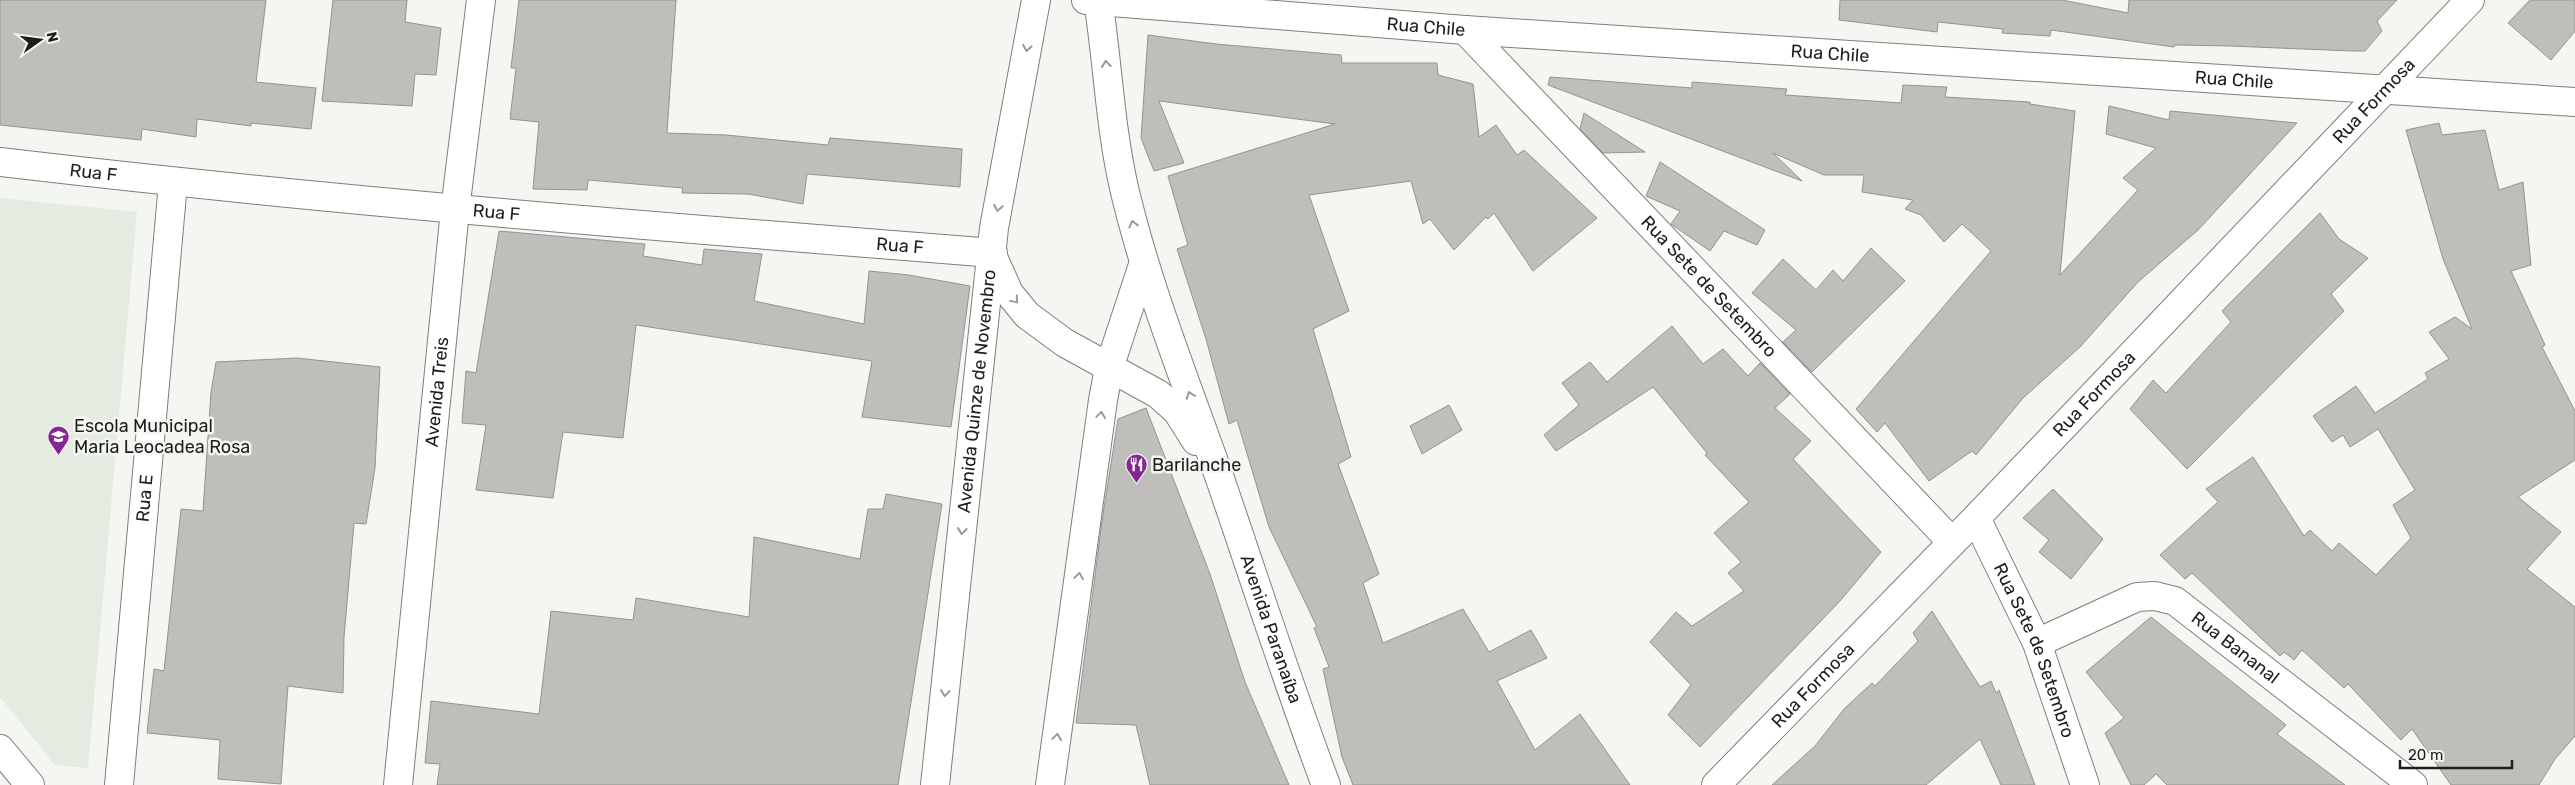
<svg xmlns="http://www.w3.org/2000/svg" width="2575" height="785" font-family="Rubik,sans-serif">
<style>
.built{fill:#e5ebe0}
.building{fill:#bfbeba;stroke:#94938f}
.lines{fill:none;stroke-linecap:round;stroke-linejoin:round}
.street-casing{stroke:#7e7f7c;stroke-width:30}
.secondary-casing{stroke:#7e7f7c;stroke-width:30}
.street{stroke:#fff;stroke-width:28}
.secondary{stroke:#fff;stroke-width:28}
.oneway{stroke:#999}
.labels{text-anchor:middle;stroke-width:5;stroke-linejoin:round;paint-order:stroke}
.street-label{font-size:18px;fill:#1c1d1c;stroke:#f4f6f2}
.poi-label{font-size:18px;fill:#1c1d1c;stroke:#f4f6f2;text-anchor:start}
</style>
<rect width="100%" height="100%" fill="#f4f6f2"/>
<polygon class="built" points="0,198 137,212 88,768 55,765 0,697"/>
<g class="building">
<polygon points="0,0 266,0 256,82 316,88 311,129 251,123 251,126 197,119 196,137 142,129 141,140 0,125"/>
<polygon points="333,0 407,0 405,22 441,28 436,75 415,74 412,106 322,101"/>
<polygon points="519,0 676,0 667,133 726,135 828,145 830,138 962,149 960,187 807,174 803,204 748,194 682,193 683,188 588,180 587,190 533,189 539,122 510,119 516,68 511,68"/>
<polygon points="1840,0 2062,0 2128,13 2129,0 2397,0 2377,21 2382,31 2365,51 2352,51 2230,46 2175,45 2174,47 2051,30 2050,36 2002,33 2003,29 1938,22 1937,32 1839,20"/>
<polygon points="2530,0 2575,0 2575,31 2551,60 2508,23"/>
<polygon points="1148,35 1216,44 1341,55 1342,63 1437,63 1438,75 1473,84 1479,137 1496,125 1517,155 1524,150 1597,218 1533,271 1494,213 1488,219 1486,217 1454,250 1430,219 1423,224 1411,181 1309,195 1349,311 1313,329 1351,457 1338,464 1379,574 1363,583 1383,643 1463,609 1489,652 1531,630 1547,658 1497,681 1535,750 1580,714 1630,785 1353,785 1342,757 1323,669 1329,667 1314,628 1317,627 1269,527 1237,420 1229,424 1206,339 1177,249 1188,245 1168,176 1335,124 1159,101 1184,163 1154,171 1141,138"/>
<polygon points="1550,77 1692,88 1692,82 1787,89 1785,95 1901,103 1903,85 1947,87 1945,97 2030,102 2030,104 2075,111 2060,275 2138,190 2123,178 2156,148 2106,134 2109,106 2169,120 2170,111 2297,123 2198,230 2138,282 2080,347 2023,398 1976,455 1972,451 1929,481 1885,423 1877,432 1856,409 1991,251 1962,224 1944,242 1921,215 1905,209 1913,200 1862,192 1864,175 1824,175 1773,153 1802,181 1548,85"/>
<polygon points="1584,113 1645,152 1603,153 1580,129"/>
<polygon points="2439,123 2442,135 2485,130 2499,190 2523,182 2531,265 2511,271 2545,345 2542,347 2575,411 2575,460 2518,497 2561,532 2527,569 2575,607 2575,736 2555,759 2539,785 2451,785 2412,729 2401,740 2348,684 2344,688 2302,650 2294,660 2284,652 2280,656 2192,573 2185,579 2160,555 2218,502 2206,489 2253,457 2304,536 2310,530 2332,551 2339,543 2376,575 2411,538 2393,505 2415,490 2378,429 2350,447 2343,435 2332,442 2313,416 2356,386 2375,413 2428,379 2425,373 2449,359 2429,332 2455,317 2472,329 2443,259 2406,130"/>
<polygon points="1660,162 1765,230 1757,245 1724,231 1710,251 1671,224 1680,211 1646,196"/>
<polygon points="2320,213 2339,239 2368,258 2331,294 2344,311 2187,469 2130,409 2153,380 2166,393 2231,322 2222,311"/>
<polygon points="499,231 645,244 643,256 702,265 704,249 762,254 754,301 864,324 869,271 909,275 970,286 951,427 862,417 872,361 636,325 623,438 563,432 553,498 476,490 486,425 462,423 466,371 476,373"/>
<polygon points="1871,248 1905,281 1812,372 1783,342 1796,330 1752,293 1783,259 1816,290 1833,270 1843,281"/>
<polygon points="1672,326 1703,364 1723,349 1748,376 1760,363 1790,394 1775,408 1811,441 1793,459 1881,552 1840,601 1700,747 1668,715 1691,685 1650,642 1676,612 1692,626 1744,591 1728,573 1741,562 1714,533 1749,502 1705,455 1707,453 1653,387 1556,451 1544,435 1579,405 1562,383 1590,362 1607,382"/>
<polygon points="297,358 380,367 375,468 366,524 354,523 344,637 343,693 288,686 281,784 218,779 220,740 147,733 154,669 164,671 181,509 203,511 211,392 216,362"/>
<polygon points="1449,405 1462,430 1422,454 1410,426"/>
<polygon points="1146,408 1210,574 1245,682 1289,785 1150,785 1136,725 1076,723 1102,521 1118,419"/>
<polygon points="2053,489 2103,539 2071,579 2039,552 2049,540 2023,518"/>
<polygon points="886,494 942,504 898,785 437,785 440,764 425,763 431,701 539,714 551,611 633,620 636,598 749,617 754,537 860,559 868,509 883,509"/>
<polygon points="1932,611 1980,687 1991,681 1996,693 1999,690 2035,785 2001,785 1980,739 1926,785 1772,785 1815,746 1844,709 1872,683 1875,686 1918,641 1913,633"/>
<polygon points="2151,617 2286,725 2277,734 2345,785 2167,785 2156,774 2144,785 2131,785 2105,733 2124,718 2086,672"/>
</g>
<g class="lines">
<defs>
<g id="street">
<path id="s1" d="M1086,0L1465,30L2575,102"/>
<path id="s2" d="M1465,30L1952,542"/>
<path id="s3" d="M0,162C330,201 661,227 993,253"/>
<path id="s4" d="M1976,518L2037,643L2085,785"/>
<path id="s5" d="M2037,643L2137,597L2155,596L2175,601L2413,785"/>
<polyline points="0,749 30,785"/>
<path id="s6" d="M119,785L173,183"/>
<path id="s7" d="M398,785L455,210L481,0"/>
</g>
<g id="secondary">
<path id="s8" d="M1098,0C1108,64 1110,129 1125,192C1148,288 1185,380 1218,473C1254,577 1287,682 1326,785"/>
<polyline points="993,257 1009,293 1027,315 1065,343 1158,394 1177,411 1196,441"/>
<path id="s9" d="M935,785L994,228L1036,0"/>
<polyline points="1050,785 1103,400 1109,368 1143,265"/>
<path id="s10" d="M1716,785L1976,518L2470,0"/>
</g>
</defs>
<use href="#street" class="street-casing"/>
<use href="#secondary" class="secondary-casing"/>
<use href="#street" class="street"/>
<use href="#secondary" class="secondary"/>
</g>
<defs><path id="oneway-chevron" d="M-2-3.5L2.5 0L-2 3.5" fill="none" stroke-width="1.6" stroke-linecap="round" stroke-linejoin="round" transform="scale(1.25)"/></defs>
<g class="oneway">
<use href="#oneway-chevron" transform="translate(1027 48) rotate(100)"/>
<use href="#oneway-chevron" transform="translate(1106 64) rotate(-97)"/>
<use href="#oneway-chevron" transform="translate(998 208) rotate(100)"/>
<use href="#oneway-chevron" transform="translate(1133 224) rotate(-104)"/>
<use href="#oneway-chevron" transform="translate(1015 300) rotate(50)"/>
<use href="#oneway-chevron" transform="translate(1190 395) rotate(-110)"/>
<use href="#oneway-chevron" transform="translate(1101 415) rotate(-82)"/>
<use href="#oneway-chevron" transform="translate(962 531) rotate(96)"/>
<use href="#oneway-chevron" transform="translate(1079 576) rotate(-82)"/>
<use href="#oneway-chevron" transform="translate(945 693) rotate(96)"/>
<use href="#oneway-chevron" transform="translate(1057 737) rotate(-82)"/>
</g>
<defs>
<symbol id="school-pin" viewBox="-11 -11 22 30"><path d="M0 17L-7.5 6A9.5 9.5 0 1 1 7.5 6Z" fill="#822793" stroke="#f4f6f2"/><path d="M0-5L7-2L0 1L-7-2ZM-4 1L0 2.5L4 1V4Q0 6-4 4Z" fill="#fff"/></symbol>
<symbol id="restaurant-pin" viewBox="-11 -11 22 30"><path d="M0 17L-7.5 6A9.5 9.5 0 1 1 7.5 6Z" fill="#822793" stroke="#f4f6f2"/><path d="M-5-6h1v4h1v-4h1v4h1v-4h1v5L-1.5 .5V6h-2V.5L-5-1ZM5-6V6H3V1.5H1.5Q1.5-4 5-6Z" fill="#fff"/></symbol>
</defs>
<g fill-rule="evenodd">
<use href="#school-pin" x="46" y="424" width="25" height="34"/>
<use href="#restaurant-pin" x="1124" y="452" width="25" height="34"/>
</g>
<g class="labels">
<g class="street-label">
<text dy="6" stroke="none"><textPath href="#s1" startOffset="341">Rua Chile</textPath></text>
<text dy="6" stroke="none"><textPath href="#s1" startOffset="746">Rua Chile</textPath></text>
<text dy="6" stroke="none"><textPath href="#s1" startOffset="1151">Rua Chile</textPath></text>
<text dy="6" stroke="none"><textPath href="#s10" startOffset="949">Rua Formosa</textPath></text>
<text dy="6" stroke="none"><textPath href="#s3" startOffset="94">Rua F</textPath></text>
<text dy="6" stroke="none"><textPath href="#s3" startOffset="499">Rua F</textPath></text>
<text dy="6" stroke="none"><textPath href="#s3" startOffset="904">Rua F</textPath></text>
<text dy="6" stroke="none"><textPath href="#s2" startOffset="354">Rua Sete de Setembro</textPath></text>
<text dy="6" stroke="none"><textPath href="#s9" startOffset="396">Avenida Quinze de Novembro</textPath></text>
<text dy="6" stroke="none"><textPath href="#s7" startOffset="395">Avenida Treis</textPath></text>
<text dy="6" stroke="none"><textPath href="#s10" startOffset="544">Rua Formosa</textPath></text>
<text dy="6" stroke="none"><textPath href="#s6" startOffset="288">Rua E</textPath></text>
<text dy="6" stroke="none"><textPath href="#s8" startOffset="655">Avenida Paranaíba</textPath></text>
<text dy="6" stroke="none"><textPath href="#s5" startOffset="225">Rua Bananal</textPath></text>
<text dy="6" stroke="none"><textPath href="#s4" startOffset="145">Rua Sete de Setembro</textPath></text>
<text dy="6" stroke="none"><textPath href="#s10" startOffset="139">Rua Formosa</textPath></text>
</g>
<g class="poi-label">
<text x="74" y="432">Escola Municipal<tspan x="74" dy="21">Maria Leocadea Rosa</tspan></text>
<text x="1152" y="471">Barilanche</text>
</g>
</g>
<g transform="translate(40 40) rotate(76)" stroke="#f4f6f2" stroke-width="4" paint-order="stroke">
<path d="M0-4L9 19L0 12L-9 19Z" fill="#1c1d1c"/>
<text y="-8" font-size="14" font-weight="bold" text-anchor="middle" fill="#1c1d1c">N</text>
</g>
<path d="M2400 760v8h112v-8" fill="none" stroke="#1c1d1c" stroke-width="2.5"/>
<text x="2408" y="760" font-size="15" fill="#1c1d1c" stroke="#f4f6f2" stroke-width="4" paint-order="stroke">20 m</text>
</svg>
